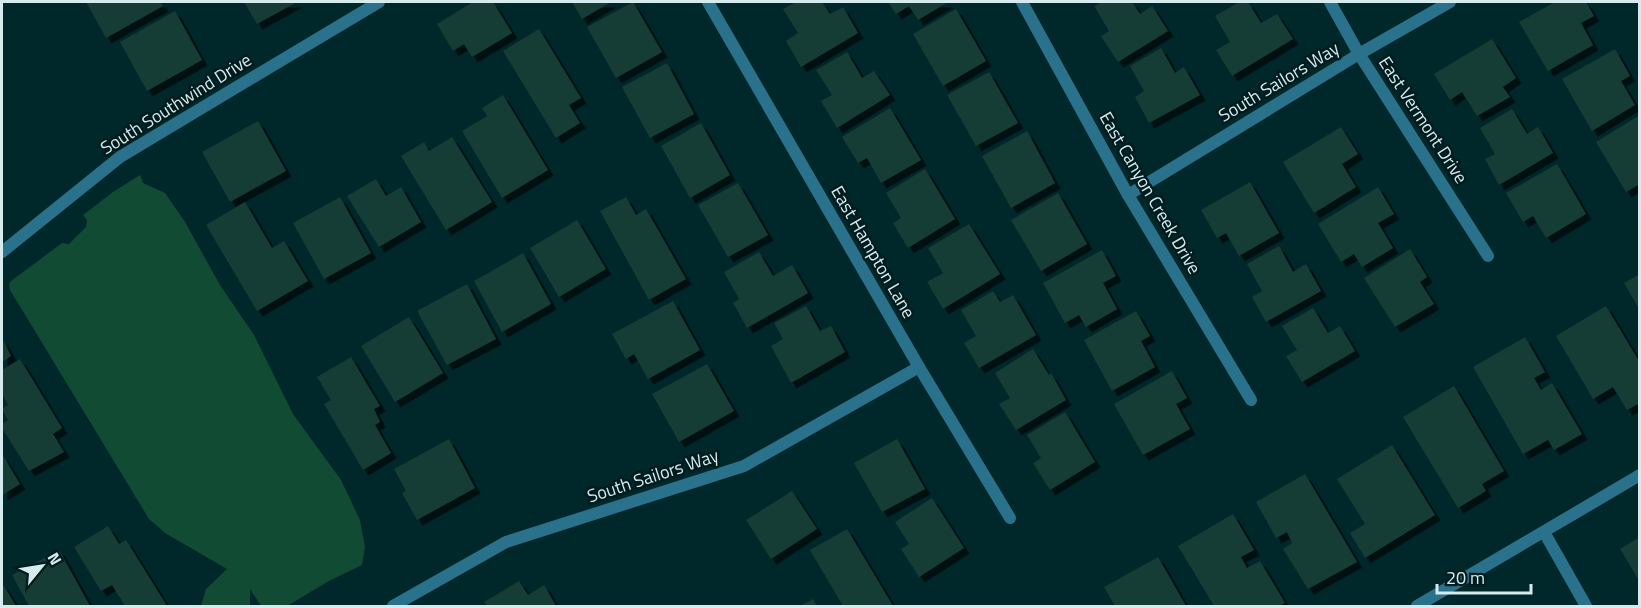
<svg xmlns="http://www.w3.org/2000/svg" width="1641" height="608" font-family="'Titillium Web',sans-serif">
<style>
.green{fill:#114b33}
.building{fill:#163c36;filter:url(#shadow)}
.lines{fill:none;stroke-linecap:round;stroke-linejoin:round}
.street{stroke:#2a728b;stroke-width:12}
.labels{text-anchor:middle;stroke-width:5;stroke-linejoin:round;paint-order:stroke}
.street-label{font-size:18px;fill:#d6ebed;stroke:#001c1f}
</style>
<defs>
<filter id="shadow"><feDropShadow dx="5.5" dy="5.5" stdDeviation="0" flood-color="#0009"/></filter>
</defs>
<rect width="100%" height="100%" fill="#00272a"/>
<polygon class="green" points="140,175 143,183 165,193 185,222 220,285 254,335 293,414 341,480 360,520 365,547 362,565 329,581 287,606 261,606 250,589 250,606 201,606 206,589 227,569 165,533 149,519 10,290 9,284 11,281 62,243 69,244 86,227 87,220 83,215 113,192"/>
<g class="building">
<polygon points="86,2 160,2 163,6 106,38"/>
<polygon points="244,2 297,2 257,24"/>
<polygon points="473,2 493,2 512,33 472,57 464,44 453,51 437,24"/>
<polygon points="572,2 611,2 582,19"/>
<polygon points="633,2 662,52 616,78 587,27"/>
<polygon points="796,2 822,2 830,14 843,7 858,33 801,67 786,41 798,33 783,9"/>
<polygon points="888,2 948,2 918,20 909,6 896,14"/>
<polygon points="1102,2 1132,2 1140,14 1152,6 1168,31 1118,62 1101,36 1109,31 1094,6"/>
<polygon points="1239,2 1248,2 1261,23 1277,14 1293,39 1232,76 1216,50 1230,42 1215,16"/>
<polygon points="1555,2 1586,2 1594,16 1581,23 1593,45 1548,71 1519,22"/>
<polygon points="956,9 986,61 943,86 913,34"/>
<polygon points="175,11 202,60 147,91 120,42"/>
<polygon points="539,29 581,98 569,105 580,123 556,138 503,51"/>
<polygon points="1492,39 1516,78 1503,87 1510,97 1477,116 1462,92 1450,100 1434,74"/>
<polygon points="1161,48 1175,73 1184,67 1200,95 1149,123 1135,97 1144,91 1130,66"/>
<polygon points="1615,49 1630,76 1621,81 1635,105 1592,131 1562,79"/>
<polygon points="847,52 862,78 874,71 890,95 837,128 821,101 832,95 816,70"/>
<polygon points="667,63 694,114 650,138 622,87"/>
<polygon points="989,72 1018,123 976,146 947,95"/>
<polygon points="503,95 548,170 502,198 462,131 487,116 482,108"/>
<polygon points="890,108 921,160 881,183 867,158 858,163 842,137"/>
<polygon points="1512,109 1527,134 1538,127 1553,153 1499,185 1485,159 1495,154 1480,128"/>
<polygon points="1640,115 1640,184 1626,192 1596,142"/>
<polygon points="258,121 286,171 230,202 202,152"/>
<polygon points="701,123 730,175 690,198 661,146"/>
<polygon points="1341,127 1358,154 1342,164 1356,187 1314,213 1283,162"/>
<polygon points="1027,131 1055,183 1011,208 982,156"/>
<polygon points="452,137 492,202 446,230 401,156 424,142 429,151"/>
<polygon points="1557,164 1586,214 1546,238 1533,216 1523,222 1506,193"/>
<polygon points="925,169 955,219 908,248 893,223 901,218 886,193"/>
<polygon points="376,179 386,196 401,187 421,222 379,247 347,196"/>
<polygon points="1250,182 1279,233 1239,256 1226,233 1217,238 1201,210"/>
<polygon points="738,183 768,235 728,257 698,205"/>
<polygon points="1378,187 1394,214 1378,223 1393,248 1362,267 1354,254 1341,262 1318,224"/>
<polygon points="1058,193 1087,244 1041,271 1011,220"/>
<polygon points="340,197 371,253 324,279 293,223"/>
<polygon points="626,197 636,215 646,209 686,279 649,300 600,211"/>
<polygon points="245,202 272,248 284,241 308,281 257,311 206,225"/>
<polygon points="577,220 606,269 559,297 530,248"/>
<polygon points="969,224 1000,274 943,309 927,282 943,273 928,248"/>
<polygon points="1279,246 1293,272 1306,264 1321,291 1266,322 1252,297 1262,291 1247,264"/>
<polygon points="1410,249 1427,277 1420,282 1434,304 1395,327 1364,278"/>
<polygon points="1102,250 1116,276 1103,283 1117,309 1086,327 1079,315 1065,323 1043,283"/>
<polygon points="759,252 773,276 792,265 808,293 747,328 733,303 739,299 724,272"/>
<polygon points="523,253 551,304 502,332 474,281"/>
<polygon points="1640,274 1640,310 1624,283"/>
<polygon points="467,284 496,339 447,365 417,311"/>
<polygon points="993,291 1000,302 1013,295 1036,335 979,368 964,343 976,336 961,310"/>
<polygon points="673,301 700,350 648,379 634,354 626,359 612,334"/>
<polygon points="806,306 820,331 831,326 845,352 791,383 771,346 783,339 774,323"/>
<polygon points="1606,306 1640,363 1640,403 1627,410 1613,387 1593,399 1556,336"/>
<polygon points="1313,308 1328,333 1340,326 1355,351 1302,382 1286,356 1297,350 1282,326"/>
<polygon points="1136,311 1150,336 1141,341 1155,367 1112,391 1084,340"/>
<polygon points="409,317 443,373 395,402 361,346"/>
<polygon points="1525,337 1545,372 1534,378 1541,390 1552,383 1582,434 1554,450 1548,440 1523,454 1473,367"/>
<polygon points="2,338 11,356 2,362"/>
<polygon points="1033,349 1049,375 1051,373 1066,400 1016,430 999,404 1010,398 995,373"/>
<polygon points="351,357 380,406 374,409 380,422 375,425 391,453 363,470 324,404 331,400 317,377"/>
<polygon points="20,359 62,428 53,434 64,452 29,471 2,428 2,424 8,420 2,409 8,405 2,394 2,370"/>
<polygon points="707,364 734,411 679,442 652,394"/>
<polygon points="1172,371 1187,398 1176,404 1190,429 1143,455 1114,404"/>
<polygon points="1454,386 1504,471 1482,484 1486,491 1458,508 1403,417"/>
<polygon points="1065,412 1095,462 1050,490 1033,463 1041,458 1027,435"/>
<polygon points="449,439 475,488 417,520 402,493 406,491 394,469"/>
<polygon points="897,439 925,489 882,512 854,463"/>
<polygon points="1392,445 1435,515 1365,558 1350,533 1365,524 1337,479"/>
<polygon points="2,454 20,484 2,495"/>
<polygon points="1305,474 1357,562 1308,589 1283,549 1292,543 1287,532 1276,538 1256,502"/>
<polygon points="792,491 817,529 771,559 746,520"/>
<polygon points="932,498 964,548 919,577 901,549 909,544 895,522"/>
<polygon points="1233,514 1254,550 1241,557 1247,568 1260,561 1285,603 1279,606 1214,606 1178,546"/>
<polygon points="108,526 119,544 126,540 167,606 125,606 112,585 101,591 74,547"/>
<polygon points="847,529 893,606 843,606 810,550"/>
<polygon points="1640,537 1640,582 1620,549"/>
<polygon points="59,550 90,606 29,606 12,575"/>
<polygon points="1158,557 1186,606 1115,606 1104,587"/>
<polygon points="519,581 528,595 544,585 556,606 487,606 484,602"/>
<polygon points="2,583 16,606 2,606"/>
<polygon points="813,599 817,606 800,606"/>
</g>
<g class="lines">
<g class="street">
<polyline points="708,2 919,367 1010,518"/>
<polyline points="1022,2 1128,195 1251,400"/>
<polyline points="1330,2 1359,54 1488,256"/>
<polyline points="1128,195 1359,54 1450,2"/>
<polyline points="2,252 120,157 379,2"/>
<polyline points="1544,532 1586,606"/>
<polyline points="393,606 506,542 744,466 919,367"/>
<polyline points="1417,606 1640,475"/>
</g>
</g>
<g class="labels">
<g class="street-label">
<text transform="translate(1279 82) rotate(-31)" y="6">South Sailors Way</text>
<text transform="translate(176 104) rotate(-32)" y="6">South Southwind Drive</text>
<text transform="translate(1423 120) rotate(57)" y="6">East Vermont Drive</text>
<text transform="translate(1150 193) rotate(60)" y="6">East Canyon Creek Drive</text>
<text transform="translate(873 252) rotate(60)" y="6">East Hampton Lane</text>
<text transform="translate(653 476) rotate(-18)" y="6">South Sailors Way</text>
</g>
</g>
<rect width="1641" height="608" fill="none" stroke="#d6ebed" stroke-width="6"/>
<g transform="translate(42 566) rotate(60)" stroke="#001c1f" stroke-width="4.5" paint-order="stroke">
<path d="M0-4.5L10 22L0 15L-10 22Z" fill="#d6ebed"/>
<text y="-9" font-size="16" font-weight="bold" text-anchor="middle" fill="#d6ebed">N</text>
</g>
<path d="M1437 584v9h94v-9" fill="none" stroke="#d6ebed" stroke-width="3"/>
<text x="1446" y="584" font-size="18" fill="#d6ebed" stroke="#001c1f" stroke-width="4.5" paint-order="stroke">20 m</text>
</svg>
